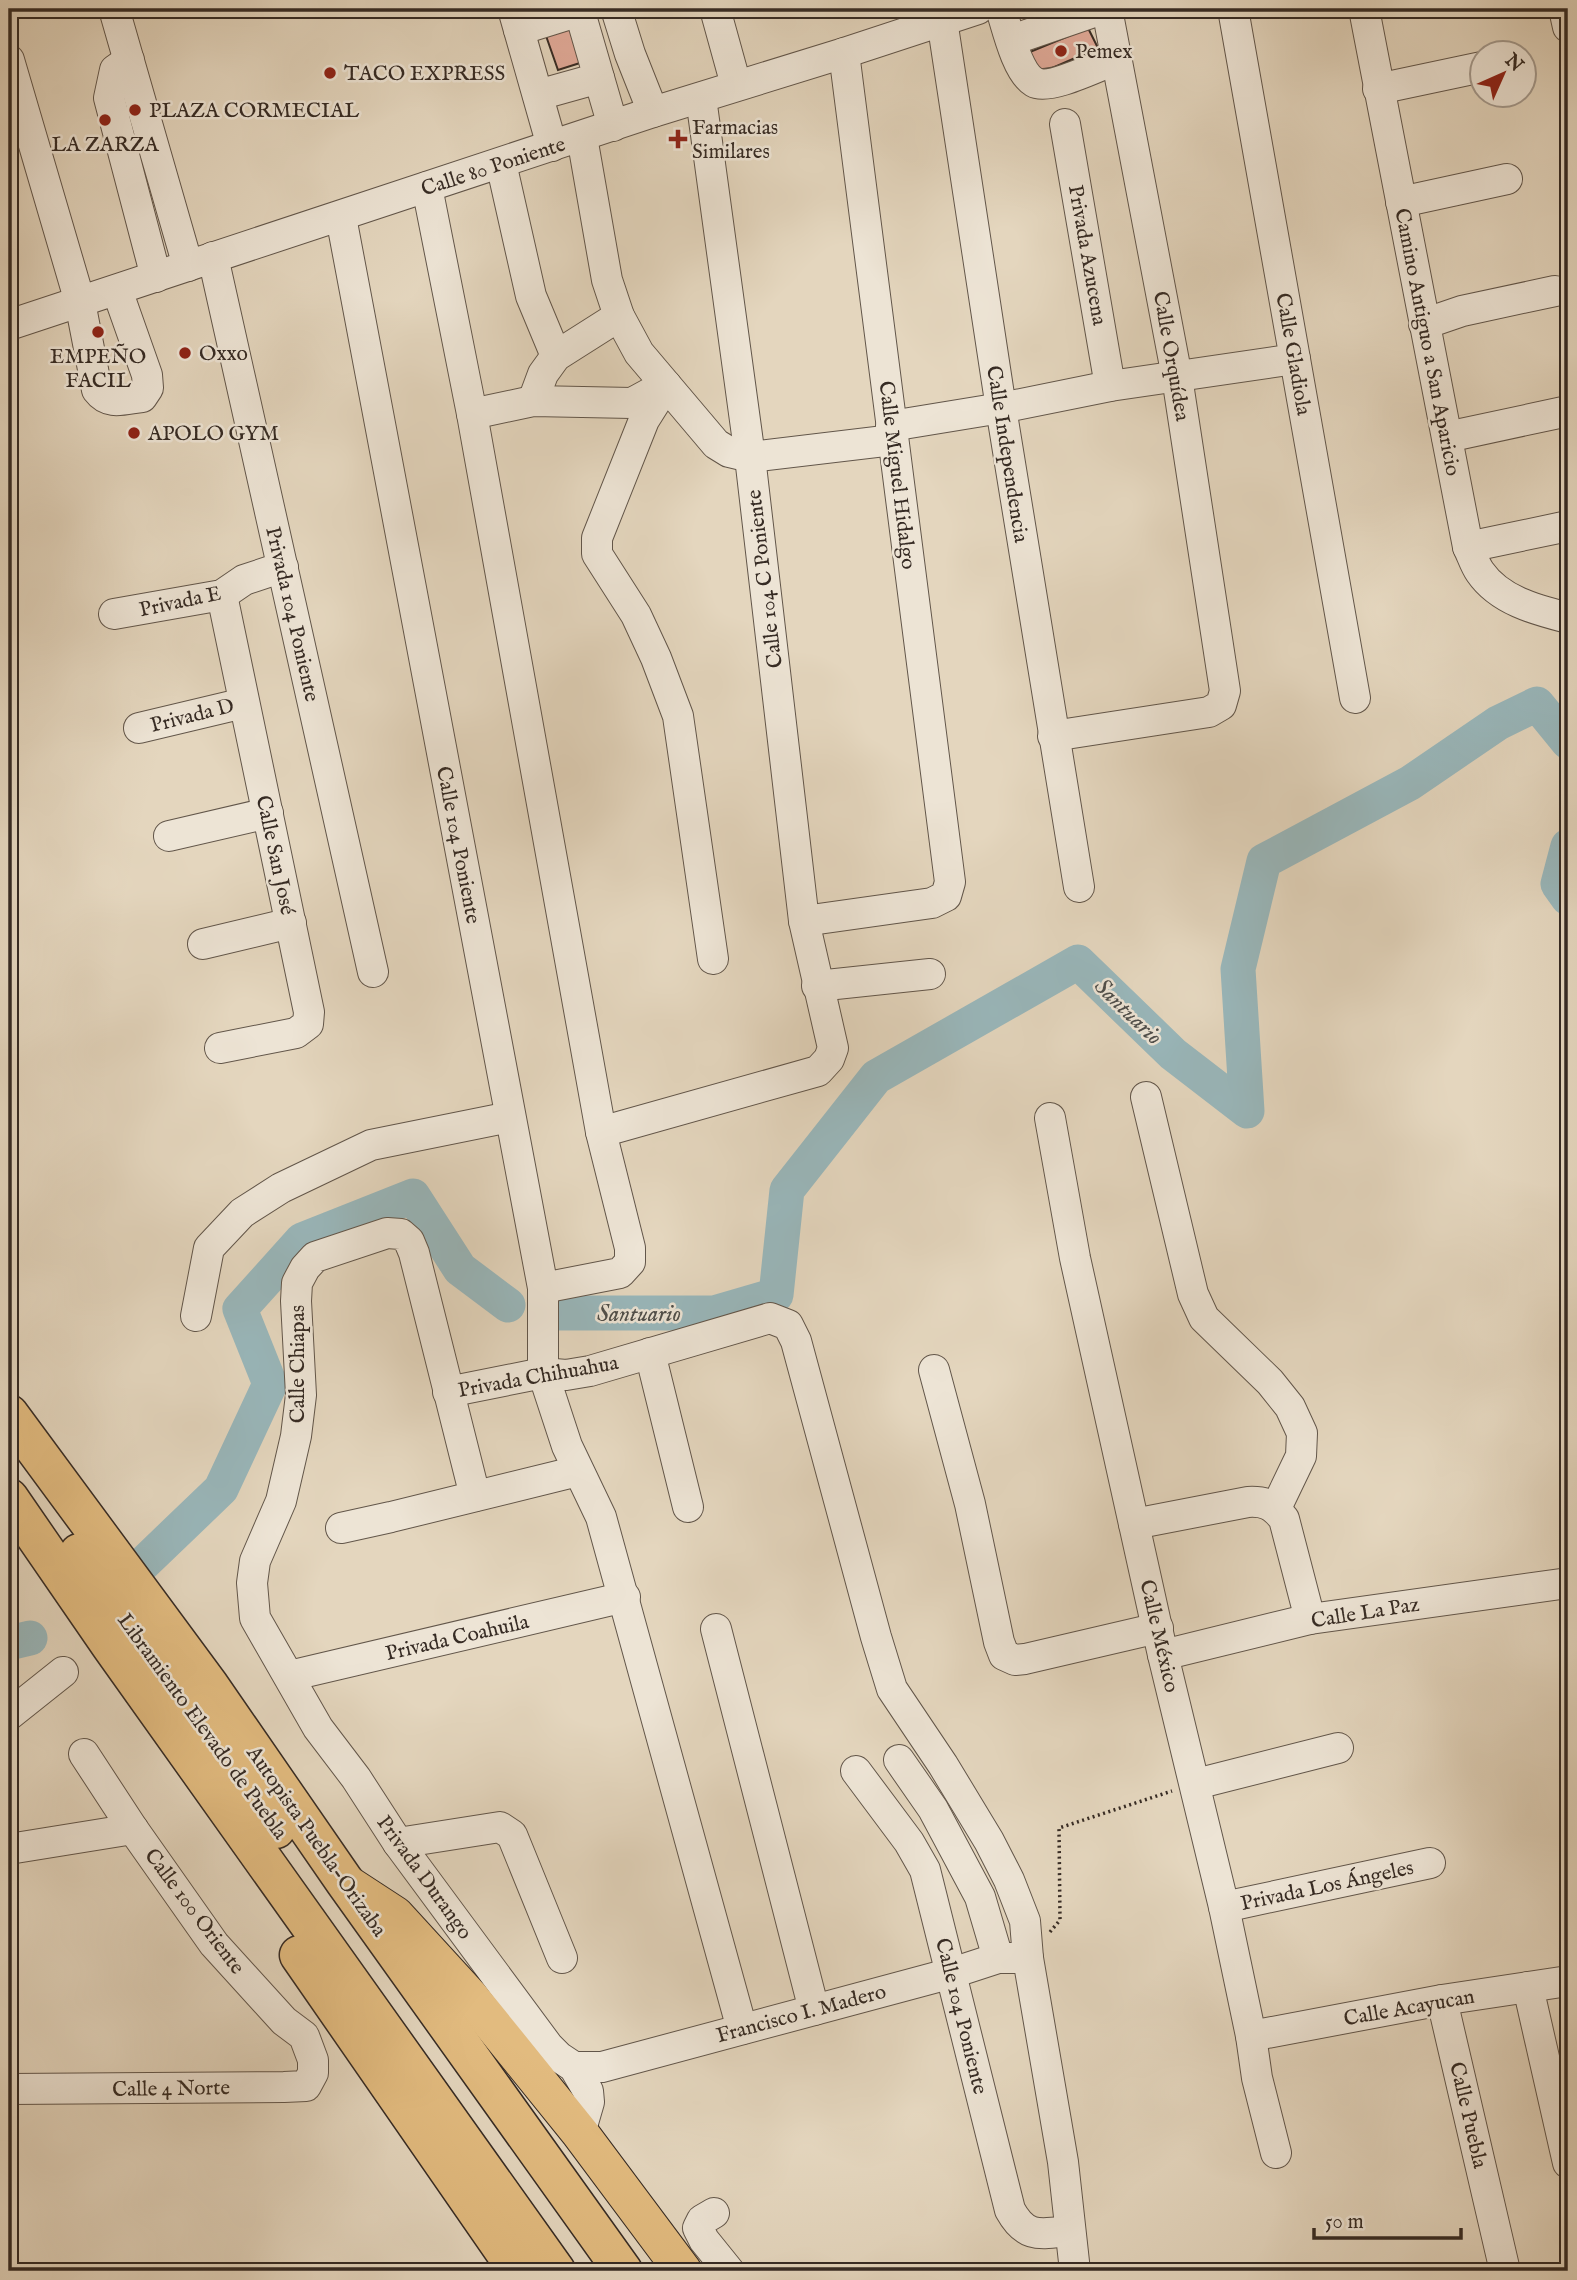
<svg xmlns="http://www.w3.org/2000/svg" width="1577" height="2280" font-family="'IM FELL English',serif">
<style>
.lines{fill:none;stroke-linecap:round;stroke-linejoin:round}
.river{stroke:#99b7bb;stroke-width:35}
.building{fill:#e2ab9a;stroke:#362b24;stroke-width:2}
.minor-casing{stroke:#62564a;stroke-width:32}
.major-casing{stroke:#362b24;stroke-width:39}
.highway-casing{stroke:#362b24;stroke-width:41}
.path{stroke:#362b24;stroke-width:3.5;stroke-dasharray:2 3.5;stroke-linecap:butt}
.minor{stroke:#ede4d5;stroke-width:30}
.major{stroke:#e2bb7f;stroke-width:37}
.highway{stroke:#e2bb7f;stroke-width:38}
.poi-dot{fill:#8f2418;stroke:#ede4d5;stroke-width:2.5}
.labels{text-anchor:middle;stroke-width:5;stroke-linejoin:round;paint-order:stroke}
.poi-label{font-size:21px;fill:#362b24;stroke:#ede4d5;text-anchor:start}
.street-label{font-size:21px;fill:#362b24;stroke:#ede4d5}
.water-label{font-size:23px;font-style:italic;fill:#4f4e4a;stroke:#ede4d5}
</style>
<rect width="100%" height="100%" fill="#e4d6be"/>
<filter id="stains"><feTurbulence type="fractalNoise" baseFrequency=".00286" numOctaves="4"/><feColorMatrix values="0 0 0 0 .2 0 0 0 0 .09 0 0 0 0 .02 0 0 0 .5 -.17"/></filter>
<radialGradient id="worn" r=".72"><stop offset=".6" stop-color="#630" stop-opacity="0"/><stop offset="1" stop-color="#630" stop-opacity=".3"/></radialGradient>
<g class="lines">
<g class="river">
<polyline points="1568,846 1558,884 1568,898"/>
<polyline points="559,1313 714,1313 776,1295 787,1190 876,1077 1078,962 1173,1054 1247,1111 1238,969 1264,861 1410,783 1498,723 1537,704 1568,742"/>
<polyline points="144,1563 221,1489 270,1384 240,1309 302,1240 413,1196 460,1269 508,1305"/>
<polyline points="9,1643 30,1638"/>
</g>
</g>
<g class="building">
<polygon points="571,25 583,62 558,70 545,33"/>
<polygon points="1088,28 1098,48 1034,76 1025,54"/>
</g>
<g class="lines">
<defs>
<g id="minor">
<polyline points="114,9 188,266"/>
<polyline points="513,9 552,146"/>
<polyline points="579,9 613,126"/>
<polyline points="616,9 630,54 653,112"/>
<polyline points="715,9 736,85"/>
<path d="M1001,9C1007,28 1017,72 1034,82C1049,91 1100,65 1117,59"/>
<polyline points="1233,9 1355,698"/>
<path d="M1364,9L1468,547C1472,555 1475,565 1480,572C1500,601 1537,610 1568,618"/>
<polyline points="1564,9 1568,27"/>
<polyline points="942,20 1001,408 1079,887"/>
<polyline points="519,30 580,11"/>
<polyline points="1012,40 1102,9"/>
<path d="M9,60L80,302L97,390C109,406 124,399 142,397L148,388L147,375L117,290"/>
<polyline points="129,60 115,70 109,98 156,277"/>
<polyline points="1378,89 1482,67"/>
<polyline points="538,95 599,78"/>
<polyline points="1065,124 1110,386"/>
<polyline points="582,137 607,280 619,316 639,353 716,444 729,452 750,457 893,440"/>
<polyline points="501,163 531,296 556,356"/>
<polyline points="427,187 472,414 601,1132 630,1248 630,1262 620,1273 543,1288"/>
<polyline points="1401,202 1507,179"/>
<polyline points="341,217 543,1288 543,1373 567,1446 601,1517 742,2029"/>
<polyline points="213,257 373,972"/>
<polyline points="1424,324 1462,311 1555,291"/>
<polyline points="9,325 653,112 844,53 978,9"/>
<polyline points="666,385 644,420 597,538 597,554 636,615 656,658 678,716 713,959"/>
<polyline points="533,401 543,374 556,356 619,316"/>
<polyline points="472,414 533,401 632,403 665,385"/>
<polyline points="891,426 1001,408 1110,386 1295,359"/>
<polyline points="1447,437 1568,411"/>
<polyline points="1468,547 1568,526"/>
<polyline points="114,614 222,595 244,580 283,567"/>
<polyline points="139,728 244,703"/>
<polyline points="1053,736 1209,712 1221,705 1225,691 1177,377 1107,9"/>
<polyline points="169,836 268,813"/>
<polyline points="804,921 932,903 946,896 950,882 844,53"/>
<polyline points="203,944 291,923"/>
<polyline points="817,986 930,974"/>
<polyline points="220,1048 296,1033 308,1024 309,1012 222,595"/>
<polyline points="1146,1097 1193,1294 1204,1318 1270,1382 1290,1407 1302,1433 1301,1456 1276,1508"/>
<polyline points="1050,1118 1075,1258 1163,1655 1224,1907 1251,2036 1257,2078 1276,2153"/>
<polyline points="601,1132 818,1071 829,1059 833,1048 804,921 750,457 701,98"/>
<polyline points="196,1316 209,1248 242,1213 281,1188 371,1145 510,1117"/>
<polyline points="650,1353 688,1507"/>
<polyline points="934,1370 970,1504 999,1642 1004,1655 1015,1660 1025,1659 1158,1628"/>
<polyline points="448,1392 543,1373 566,1375 590,1371 770,1318 788,1325 796,1341 876,1637 892,1689 943,1765 989,1841 1009,1880 1025,1921 1028,1958 1063,2162 1075,2271"/>
<polyline points="475,1496 414,1253 409,1241 401,1234 387,1233 315,1257 305,1268 297,1283 296,1301 301,1395 296,1436 281,1501 255,1561 252,1583 255,1618 318,1728 356,1778 398,1843 548,2046 559,2057 574,2067 588,2091 589,2102 580,2133"/>
<path d="M1134,1524L1248,1502C1265,1501 1273,1505 1284,1519L1310,1619"/>
<polyline points="341,1528 391,1517 578,1471"/>
<polyline points="716,1629 814,2010"/>
<polyline points="1163,1655 1310,1619 1568,1583"/>
<polyline points="289,1676 625,1597"/>
<polyline points="9,1715 63,1672"/>
<polyline points="899,1760 933,1809 980,1897 998,1958"/>
<path d="M856,1771L909,1842L925,1870L1010,2210C1026,2239 1040,2234 1070,2231"/>
<polyline points="1196,1784 1338,1748"/>
<polyline points="398,1843 500,1827 512,1835 562,1958"/>
<polyline points="9,1849 133,1829"/>
<polyline points="1224,1907 1430,1863"/>
<polyline points="1528,1987 1568,2163"/>
<polyline points="1442,2000 1505,2271"/>
<polyline points="1251,2036 1442,2000 1568,1981"/>
<polyline points="574,2067 602,2067 952,1973 998,1958 1028,1958"/>
<polyline points="9,2089 284,2087 306,2086 313,2073 313,2060 304,2036 284,2021 214,1944 133,1829 84,1754"/>
<polyline points="714,2213 702,2220 698,2228 704,2240 729,2271"/>
</g>
<polyline id="major" points="349,1885 395,1915 471,1998 580,2133 683,2271"/>
<g id="highway">
<polyline points="9,1414 209,1685 345,1882 623,2271"/>
<polyline points="9,1498 111,1646 556,2271"/>
<polyline points="79,1553 276,1829"/>
<polyline points="299,1955 518,2271"/>
</g>
</defs>
<use href="#minor" class="minor-casing"/>
<use href="#major" class="major-casing"/>
<use href="#highway" class="highway-casing"/>
<polyline class="path" points="1050,1932 1060,1920 1059,1828 1172,1791"/>
<use href="#minor" class="minor"/>
<use href="#major" class="major"/>
<use href="#highway" class="highway"/>
</g>
<g class="poi-dot">
<circle cx="1061" cy="51" r="7"/>
<circle cx="330" cy="73" r="7"/>
<circle cx="135" cy="110" r="7"/>
<circle cx="105" cy="120" r="7"/>
<path d="M674.5 128.5h7v7h7v7h-7v7h-7v-7h-7v-7h7z"/>
<circle cx="98" cy="332" r="7"/>
<circle cx="185" cy="353" r="7"/>
<circle cx="134" cy="433" r="7"/>
</g>
<g class="labels">
<g class="poi-label">
<text x="1075" y="58">Pemex</text>
<text x="344" y="80">TACO EXPRESS</text>
<text x="149" y="117">PLAZA CORMECIAL</text>
<text x="692" y="134">Farmacias<tspan x="692" dy="24">Similares</tspan></text>
<text x="105" y="151" text-anchor="middle">LA ZARZA</text>
<text x="199" y="360">Oxxo</text>
<text x="98" y="363" text-anchor="middle">EMPEÑO<tspan x="98" dy="24">FACIL</tspan></text>
<text x="148" y="440">APOLO GYM</text>
</g>
<g class="street-label">
<text transform="translate(493 166) rotate(-18)" y="7">Calle 80 Poniente</text>
<text transform="translate(1088 255) rotate(80)" y="7">Privada Azucena</text>
<text transform="translate(1428 342) rotate(79)" y="7">Camino Antiguo a San Aparicio</text>
<text transform="translate(1294 354) rotate(80)" y="7">Calle Gladiola</text>
<text transform="translate(1172 356) rotate(80)" y="7">Calle Orquídea</text>
<text transform="translate(1008 454) rotate(81)" y="7">Calle Independencia</text>
<text transform="translate(898 475) rotate(83)" y="7">Calle Miguel Hidalgo</text>
<text transform="translate(764 579) rotate(-97)" y="7">Calle 104 C Poniente</text>
<text transform="translate(180 601) rotate(-12)" y="7">Privada E</text>
<text transform="translate(293 614) rotate(77)" y="7">Privada 104 Poniente</text>
<text transform="translate(192 715) rotate(-14)" y="7">Privada D</text>
<text transform="translate(459 845) rotate(79)" y="7">Calle 104 Poniente</text>
<text transform="translate(276 855) rotate(78)" y="7">Calle San José</text>
<text transform="translate(297 1364) rotate(-90)" y="7">Calle Chiapas</text>
<text transform="translate(538 1376) rotate(-10)" y="7">Privada Chihuahua</text>
<text transform="translate(1365 1612) rotate(-9)" y="7">Calle La Paz</text>
<text transform="translate(1160 1636) rotate(77)" y="7">Calle México</text>
<text transform="translate(457 1637) rotate(-13)" y="7">Privada Coahuila</text>
<text transform="translate(203 1726) rotate(54)" y="7">Libramiento Elevado de Puebla</text>
<text transform="translate(317 1841) rotate(55)" y="7">Autopista Puebla-Orizaba</text>
<text transform="translate(425 1877) rotate(54)" y="7">Privada Durango</text>
<text transform="translate(1327 1885) rotate(-12)" y="7">Privada Los Ángeles</text>
<text transform="translate(195 1911) rotate(53)" y="7">Calle 100 Oriente</text>
<text transform="translate(1409 2007) rotate(-10)" y="7">Calle Acayucan</text>
<text transform="translate(801 2013) rotate(-15)" y="7">Francisco I. Madero</text>
<text transform="translate(962 2016) rotate(76)" y="7">Calle 104 Poniente</text>
<text transform="translate(171 2088) rotate(-1)" y="7">Calle 4 Norte</text>
<text transform="translate(1469 2115) rotate(77)" y="7">Calle Puebla</text>
</g>
<g class="water-label">
<text transform="translate(1129 1011) rotate(44)" y="8">Santuario</text>
<text x="639" y="1321">Santuario</text>
</g>
</g>
<rect width="1577" height="2280" fill="none" stroke="#e4d6be" stroke-width="35"/>
<rect x="10" y="10" width="1556" height="2259" fill="none" stroke="#362b24" stroke-width="3.5"/>
<rect x="18" y="18" width="1542" height="2245" fill="none" stroke="#362b24" stroke-width="2"/>
<g transform="translate(1503 74) rotate(45)"><circle r="33" fill="#ede4d5" stroke="#a49a8e" stroke-width="2"/>
<path d="M0-5L12 26L0 18L-12 26Z" fill="#8f2418"/>
<text y="-10" font-size="19" font-weight="bold" text-anchor="middle" fill="#362b24">N</text>
</g>
<path d="M1314 2228v10h147v-10" fill="none" stroke="#362b24" stroke-width="3.5"/>
<text x="1325" y="2228" font-size="21" fill="#362b24" stroke="#ede4d5" stroke-width="5" paint-order="stroke">50 m</text>
<rect width="100%" height="100%" filter="url(#stains)"/>
<rect width="100%" height="100%" fill="url(#worn)"/>
</svg>
